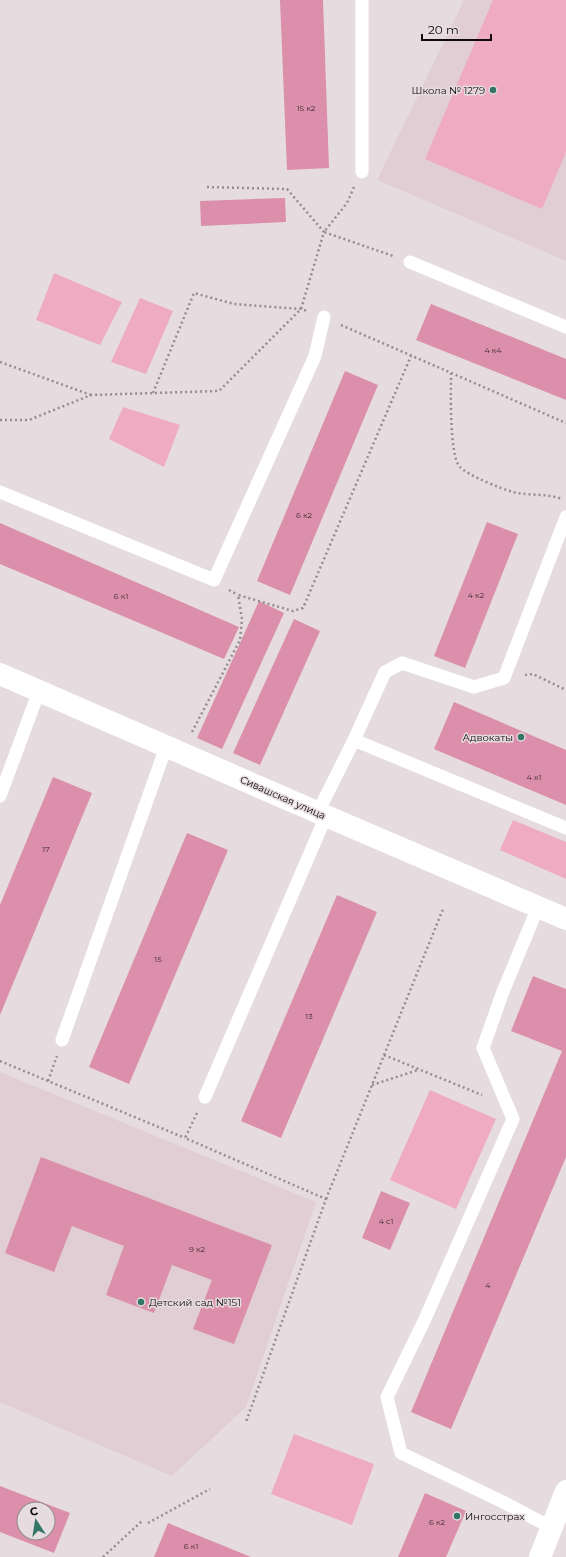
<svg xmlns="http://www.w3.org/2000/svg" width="566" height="1557" font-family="Montserrat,sans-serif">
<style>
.built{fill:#e1ced4}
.green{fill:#eeabc2}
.building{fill:#db8faa;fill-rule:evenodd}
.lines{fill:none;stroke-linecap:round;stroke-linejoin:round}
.path{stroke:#948c8e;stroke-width:2.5;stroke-dasharray:2 3;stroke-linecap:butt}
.service{stroke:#fff;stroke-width:13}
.minor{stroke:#fff;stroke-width:22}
.tertiary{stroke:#fff;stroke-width:22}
.poi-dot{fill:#337667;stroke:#e6dcdf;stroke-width:1.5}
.labels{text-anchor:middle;stroke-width:3;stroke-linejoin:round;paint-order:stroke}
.number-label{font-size:8px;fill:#412b33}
.poi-label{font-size:10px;fill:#0e0a0b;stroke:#e6dcdf;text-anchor:end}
.street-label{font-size:10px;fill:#0e0a0b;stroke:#e6dcdf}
</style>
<rect width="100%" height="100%" fill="#e6dcdf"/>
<g class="built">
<polygon points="464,0 566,0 566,261 377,180"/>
<polygon points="0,1072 316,1202 246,1407 172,1476 0,1402"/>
</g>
<g class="green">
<polygon points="493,0 566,0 566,152 542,209 425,159"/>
<polygon points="54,273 122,302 100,345 36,320"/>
<polygon points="140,298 173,311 146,374 111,362"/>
<polygon points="123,407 180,425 164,467 109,439"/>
<polygon points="513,820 566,842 566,879 500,850"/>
<polygon points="430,1090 496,1119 456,1209 390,1180"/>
<polygon points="294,1434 374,1464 352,1525 271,1494"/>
</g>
<g class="building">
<polygon points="280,0 323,0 329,168 287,170"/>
<polygon points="285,198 286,222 201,226 200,201"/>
<polygon points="431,304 566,359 566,400 416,340"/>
<polygon points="345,371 378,385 290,595 257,581"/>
<polygon points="487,522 518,534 465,668 434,656"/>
<polygon points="0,523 239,627 224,659 0,564"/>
<polygon points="259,601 284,613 222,749 197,738"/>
<polygon points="294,619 320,631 260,765 233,753"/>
<polygon points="454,702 566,750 566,805 434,749"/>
<polygon points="53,777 92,793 0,1015 0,905"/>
<polygon points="187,833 228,850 129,1084 89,1067"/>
<polygon points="337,895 377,912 281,1138 241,1121"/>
<polygon points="533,976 566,989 566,1157 451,1429 411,1412 562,1051 511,1031"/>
<polygon points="41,1157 272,1245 234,1344 193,1329 212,1280 172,1265 154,1313 106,1295 124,1246 72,1226 54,1272 5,1253"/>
<polygon points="381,1191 410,1203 390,1250 362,1238"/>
<path d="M0,1486L70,1513L54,1553L0,1532ZM24,1509H48V1533H24Z"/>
<polygon points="425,1493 466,1511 446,1557 398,1557"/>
<polygon points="168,1523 197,1535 251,1557 154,1557"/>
</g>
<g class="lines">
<g class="path">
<polyline points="354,187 347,203 324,232 393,256"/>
<polyline points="341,325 566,423"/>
<polyline points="0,362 91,395"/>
<path d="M451,373C451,390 449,456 460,467C467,475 502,489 513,492C529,496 546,493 562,499"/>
<polyline points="153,393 194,293 234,304 301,309 307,311"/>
<polyline points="0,420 29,420 91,395 219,391 301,309 324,232 287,189 204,187"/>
<polyline points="229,590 238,595"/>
<polyline points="525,675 533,674 566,690"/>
<polyline points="192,732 240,640 242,619 238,595 293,611 303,608 411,356"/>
<polyline points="384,1055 482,1095"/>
<polyline points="0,1061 185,1138"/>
<polyline points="48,1081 57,1056"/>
<polyline points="372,1085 418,1070"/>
<polyline points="197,1113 185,1138 326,1199 246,1422"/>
<polyline points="326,1199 443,909"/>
<polyline points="148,1523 210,1489"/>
<polyline points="103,1557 142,1521"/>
</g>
<g class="service">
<polyline points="362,0 362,172"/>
<polyline points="410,262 566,327"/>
<polyline points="0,492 214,580 315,356 324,317"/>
<polyline points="354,740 566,828"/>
<polyline points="0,796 39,691"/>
<polyline points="318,812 354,740 385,672 402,663 474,687 504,678 566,517"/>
<polyline points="538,907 502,994 483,1048 513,1119 425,1319 387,1397 401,1453 503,1502 552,1528"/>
<polyline points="62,1040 166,747"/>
<polyline points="205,1097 326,816"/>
</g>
<polyline class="minor" points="0,674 326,816 566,919"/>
<polyline class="tertiary" points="540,1557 566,1491"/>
</g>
<g class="poi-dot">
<circle cx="493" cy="90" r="4"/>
<circle cx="521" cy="737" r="4"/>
<circle cx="141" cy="1302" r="4"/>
<circle cx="457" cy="1516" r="4"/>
</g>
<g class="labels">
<g class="number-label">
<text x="306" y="111">15 к2</text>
<text x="493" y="353">4 к4</text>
<text x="304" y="518">6 к2</text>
<text x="476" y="598">4 к2</text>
<text x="121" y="599">6 к1</text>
<text x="534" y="780">4 к1</text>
<text x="46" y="852">17</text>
<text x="158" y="962">15</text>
<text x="309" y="1019">13</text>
<text x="386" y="1224">4 с1</text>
<text x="197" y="1252">9 к2</text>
<text x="488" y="1288">4</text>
<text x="437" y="1525">6 к2</text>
<text x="191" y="1549">6 к1</text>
</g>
<g class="poi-label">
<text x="485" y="94">Школа № 1279</text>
<text x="513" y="741">Адвокаты</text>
<text x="149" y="1306" text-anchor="start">Детский сад №151</text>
<text x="465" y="1520" text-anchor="start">Ингосстрах</text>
</g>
<g class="street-label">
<text transform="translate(283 797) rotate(24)" y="4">Сивашская улица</text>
</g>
</g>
<g transform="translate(36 1521) rotate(348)"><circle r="19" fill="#e6dcdf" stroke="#90888a"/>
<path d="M0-3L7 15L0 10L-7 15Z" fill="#337667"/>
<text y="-6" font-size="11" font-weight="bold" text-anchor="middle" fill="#0e0a0b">С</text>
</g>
<path d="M422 34v6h69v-6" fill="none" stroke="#0e0a0b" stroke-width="2"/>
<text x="428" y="34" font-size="12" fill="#0e0a0b" stroke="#e6dcdf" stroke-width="3" paint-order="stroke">20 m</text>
</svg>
